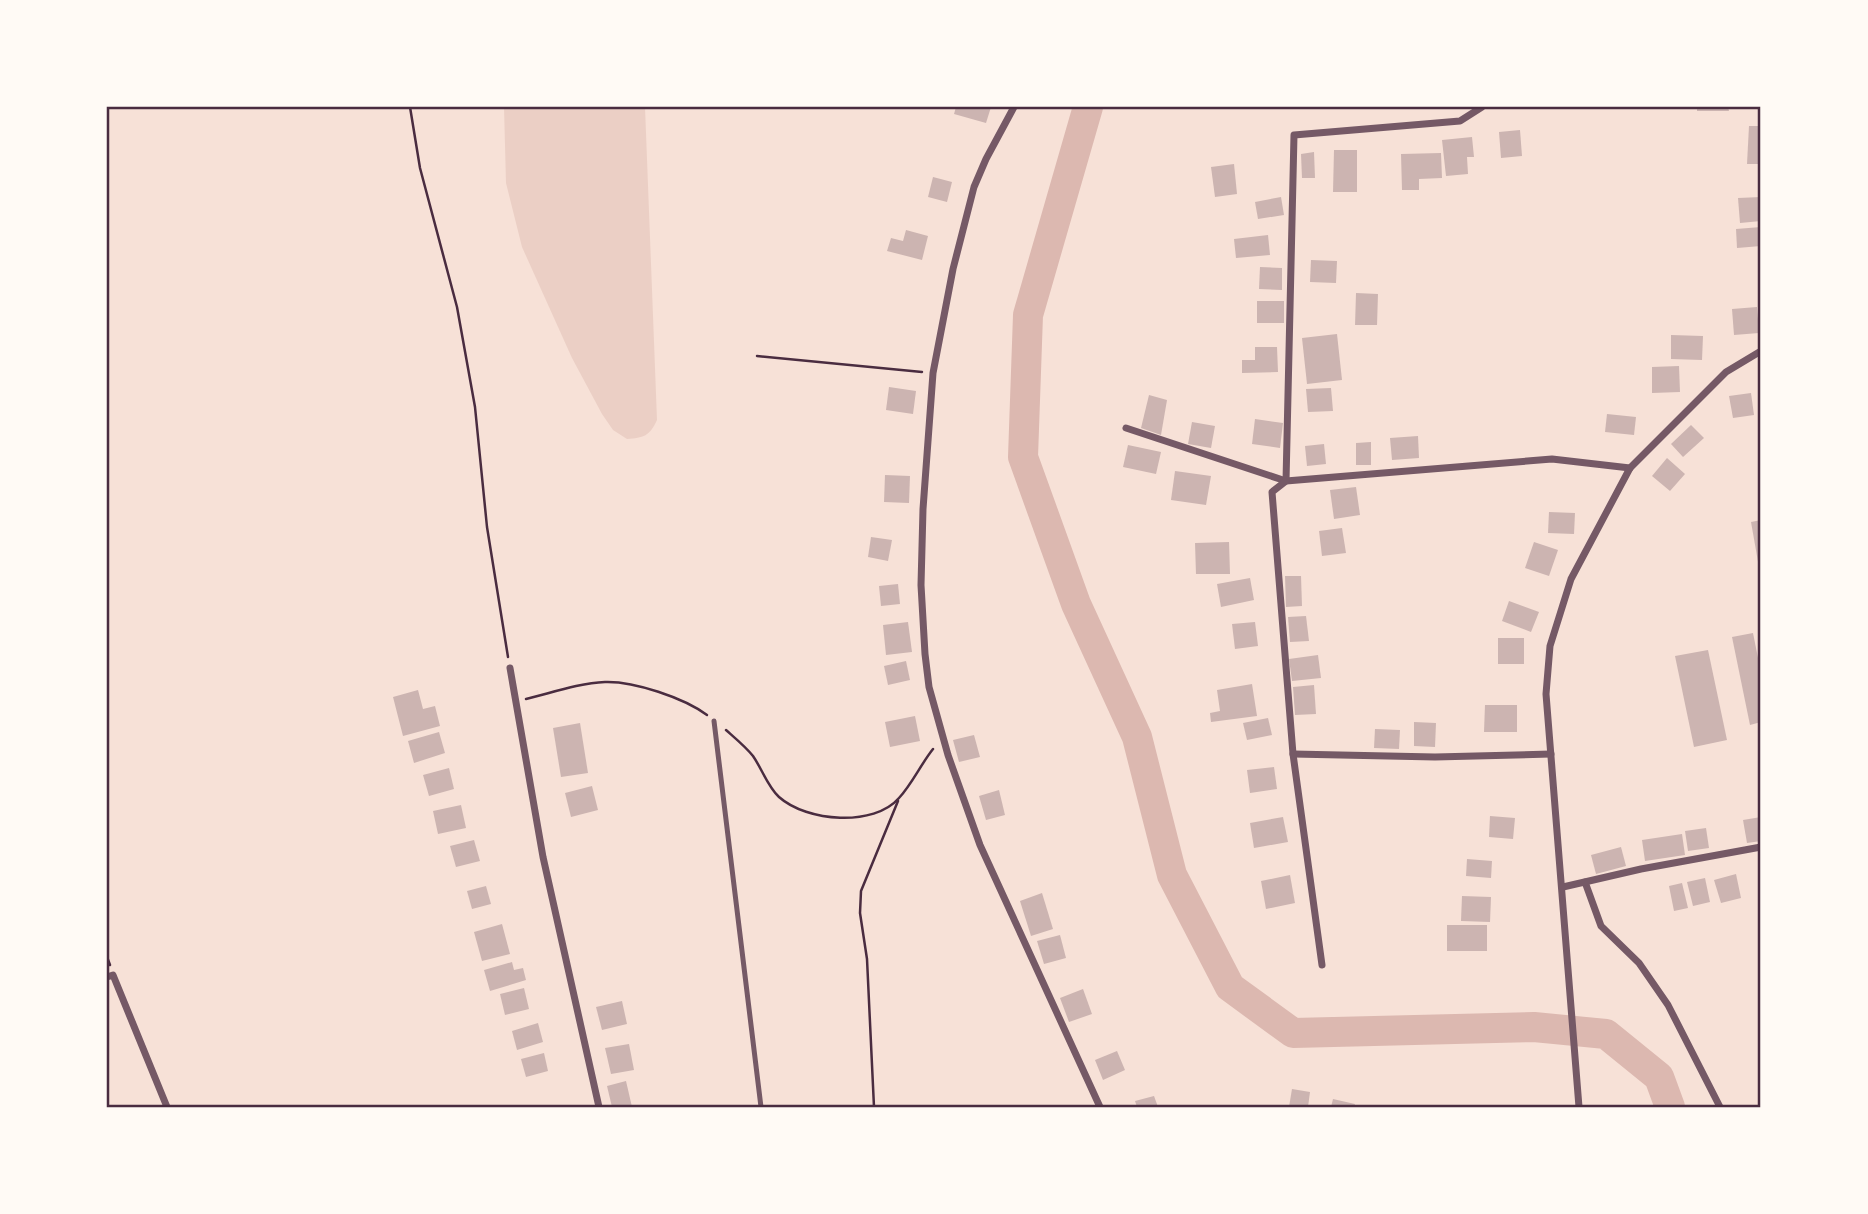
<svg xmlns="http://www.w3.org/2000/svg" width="1868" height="1214" font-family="Montserrat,sans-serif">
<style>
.green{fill:#ebcfc5}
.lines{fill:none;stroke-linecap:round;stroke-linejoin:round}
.river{stroke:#dcb8b0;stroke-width:30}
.building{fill:#ccb4b1}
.path{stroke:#4a2c40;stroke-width:2.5}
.service{stroke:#755966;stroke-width:5}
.minor{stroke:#755966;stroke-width:7}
.neatline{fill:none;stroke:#4a2c40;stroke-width:2.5}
</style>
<rect width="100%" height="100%" fill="#f7e1d7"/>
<path class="green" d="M504,107H645L657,420C650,436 643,438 627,439L613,430L602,414L572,358L522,247L506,183Z"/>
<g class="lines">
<polyline class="river" points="1088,107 1028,315 1023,457 1076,604 1137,737 1172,875 1230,987 1293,1033 1534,1027 1606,1034 1659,1077 1670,1107"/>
</g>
<g class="building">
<polygon points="956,107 991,107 986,123 954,114"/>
<polygon points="1697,107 1728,107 1729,111 1697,111"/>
<polygon points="1749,126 1761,126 1761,164 1747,164"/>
<polygon points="1520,130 1522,156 1501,158 1499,132"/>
<polygon points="1472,137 1474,157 1467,157 1468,174 1446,176 1442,140"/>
<polygon points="1334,150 1357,150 1357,192 1333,192"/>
<polygon points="1314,152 1315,178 1302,178 1301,154"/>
<polygon points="1441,153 1442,178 1419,179 1419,190 1402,190 1401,154"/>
<polygon points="1234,164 1237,194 1215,197 1211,167"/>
<polygon points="933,177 952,182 947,202 928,197"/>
<polygon points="1281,197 1284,215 1258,219 1255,202"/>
<polygon points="1761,197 1761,221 1740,223 1738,198"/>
<polygon points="1761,227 1761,246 1737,248 1736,229"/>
<polygon points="906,230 928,236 922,260 887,251 891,238 903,241"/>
<polygon points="1268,235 1270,255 1236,258 1234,239"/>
<polygon points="1311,260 1337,261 1336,283 1310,282"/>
<polygon points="1260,267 1282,268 1282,290 1259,289"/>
<polygon points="1356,293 1378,294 1377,325 1355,325"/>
<rect x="1257" y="301" width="27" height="22"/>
<polygon points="1757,307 1759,333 1734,335 1732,309"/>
<polygon points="1337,334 1342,380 1307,384 1302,338"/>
<polygon points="1671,335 1703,336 1702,360 1671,359"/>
<polygon points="1255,347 1277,347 1278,372 1242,373 1242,360 1255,360"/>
<polygon points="1679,366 1680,392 1652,393 1652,367"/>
<polygon points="889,387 916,391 913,414 886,410"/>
<polygon points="1331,388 1333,411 1308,412 1306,389"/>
<polygon points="1751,393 1754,415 1733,418 1729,396"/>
<polygon points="1149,395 1167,400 1161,435 1141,428"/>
<polygon points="1607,414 1636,417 1634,435 1605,432"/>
<polygon points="1255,419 1283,423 1280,448 1252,444"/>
<polygon points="1192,422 1215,426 1211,448 1188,444"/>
<polygon points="1691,425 1704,438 1683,457 1671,444"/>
<polygon points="1418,436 1419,458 1392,460 1390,438"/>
<polygon points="1371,442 1371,465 1356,465 1356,443"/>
<polygon points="1324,444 1326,464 1307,466 1305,446"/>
<polygon points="1128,445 1161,452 1156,474 1123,467"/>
<polygon points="1667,458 1685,474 1670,491 1652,476"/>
<polygon points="1175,471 1211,476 1206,505 1171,500"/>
<polygon points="885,475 910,476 909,503 884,502"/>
<polygon points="1356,487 1360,515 1334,519 1330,490"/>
<polygon points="1549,512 1575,513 1574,534 1548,533"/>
<polygon points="1761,520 1761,573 1760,573 1751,522"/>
<polygon points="1342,528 1346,553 1322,556 1319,531"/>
<polygon points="871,537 892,540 888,561 868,557"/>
<polygon points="1229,542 1230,574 1196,574 1195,543"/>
<polygon points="1534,542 1558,550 1549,576 1525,568"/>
<polygon points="1285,576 1301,576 1302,606 1286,607"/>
<polygon points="1250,578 1254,600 1221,607 1217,584"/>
<polygon points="898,584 900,604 881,606 879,586"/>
<polygon points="1509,601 1539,612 1531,632 1502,621"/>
<polygon points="1306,616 1309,641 1290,642 1288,617"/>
<polygon points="908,622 912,652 886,655 883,625"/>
<polygon points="1255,622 1258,646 1235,649 1232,624"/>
<polygon points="1753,633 1761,673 1761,722 1750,725 1732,637"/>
<rect x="1498" y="638" width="26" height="26"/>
<polygon points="1708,650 1727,740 1694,747 1675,656"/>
<polygon points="1318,655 1321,678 1292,681 1289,659"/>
<polygon points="906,661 910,680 888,685 884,666"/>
<polygon points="1252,684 1257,716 1211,722 1210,713 1220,711 1217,690"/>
<polygon points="1314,685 1316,714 1295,715 1293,687"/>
<polygon points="418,690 423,709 435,706 440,726 403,736 393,697"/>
<polygon points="1485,705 1517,705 1517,732 1484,732"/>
<polygon points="915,716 920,741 890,747 885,722"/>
<polygon points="1268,718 1272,735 1247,740 1243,723"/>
<polygon points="1414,722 1436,723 1435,747 1414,746"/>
<polygon points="580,723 588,773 561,777 553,728"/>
<polygon points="1375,729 1400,730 1399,749 1374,748"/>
<polygon points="439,732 445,753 414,763 408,741"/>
<polygon points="974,735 980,757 959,762 953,740"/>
<polygon points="1274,767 1277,789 1250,793 1247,770"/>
<polygon points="449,768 454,789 429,796 423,775"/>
<polygon points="592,786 598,810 571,817 565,793"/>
<polygon points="999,790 1005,815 986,820 979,796"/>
<polygon points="461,805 466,828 438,834 433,811"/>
<polygon points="1490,816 1515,818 1513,839 1489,837"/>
<polygon points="1283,817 1288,842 1254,848 1250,823"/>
<polygon points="1761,817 1761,841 1747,843 1743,820"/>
<polygon points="1706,828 1709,848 1688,851 1685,831"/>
<polygon points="1682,834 1685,855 1645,861 1642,840"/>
<polygon points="474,840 480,861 456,867 450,846"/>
<polygon points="1621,847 1626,866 1596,874 1591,855"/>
<polygon points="1467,859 1492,861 1491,878 1466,876"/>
<polygon points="1736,874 1741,898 1721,903 1714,880"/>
<polygon points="1290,875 1295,903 1266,909 1261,881"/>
<polygon points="1705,878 1710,902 1693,906 1687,882"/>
<polygon points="1682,883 1688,908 1674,911 1669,886"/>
<polygon points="486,886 491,904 472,909 467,891"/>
<polygon points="1042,893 1053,929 1031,936 1020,901"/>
<polygon points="1462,896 1491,897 1490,922 1461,921"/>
<polygon points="502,924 510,954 482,961 474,932"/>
<rect x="1447" y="925" width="40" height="26"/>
<polygon points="1060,935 1066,958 1044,964 1037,941"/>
<polygon points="512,962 514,970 523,968 526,980 490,991 484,970"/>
<polygon points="524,988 529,1009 505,1015 500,994"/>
<polygon points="1083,989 1092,1014 1069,1022 1060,998"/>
<polygon points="622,1001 627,1024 602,1030 596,1007"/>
<polygon points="538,1023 543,1042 517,1050 512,1031"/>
<polygon points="629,1044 634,1070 611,1074 605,1048"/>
<polygon points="1117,1051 1125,1070 1103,1080 1095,1060"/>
<polygon points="544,1053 548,1071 526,1077 521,1059"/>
<polygon points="626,1081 632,1107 612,1107 607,1086"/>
<polygon points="1292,1089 1310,1092 1308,1107 1289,1107"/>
<polygon points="1154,1096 1158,1107 1137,1107 1135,1101"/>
<polygon points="1333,1099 1355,1104 1354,1107 1331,1107"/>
</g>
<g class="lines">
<g class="path">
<polyline points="410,107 420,168 457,307 475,407 487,527 508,657"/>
<polyline points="757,356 922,372"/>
<path d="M526,699C551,693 579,683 605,682C634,681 684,698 707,715"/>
<path d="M726,730C735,738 746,747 753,756C762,769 768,787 779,797C807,822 874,827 899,798C912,784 921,764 933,749"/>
<polyline points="107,957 110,965"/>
<polyline points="874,1107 867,959 860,913 861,891 898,801"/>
</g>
<polyline class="service" points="714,721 761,1107"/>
<g class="minor">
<polyline points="1014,107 986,159 974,187 953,269 933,373 923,509 921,585 925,654 929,687 948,755 980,845 1100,1107"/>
<polyline points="1126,428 1286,481 1552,459 1630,468"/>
<polyline points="510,668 543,857 599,1107"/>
<polyline points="1293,754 1435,757 1551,754"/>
<polyline points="1585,882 1601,926 1639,963 1668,1005 1720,1107"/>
<polyline points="1563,887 1641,869 1761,847"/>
<polyline points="1322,965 1293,754 1272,492 1286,481 1294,135 1460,121 1482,107"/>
<polyline points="107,977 113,975 167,1107"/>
<polyline points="1579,1107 1546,694 1550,646 1571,579 1630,468 1726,372 1761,351"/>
</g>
</g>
<rect width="1868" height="1214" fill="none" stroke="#fffaf5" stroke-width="217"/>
<rect x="108" y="108" width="1651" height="998" class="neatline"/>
</svg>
